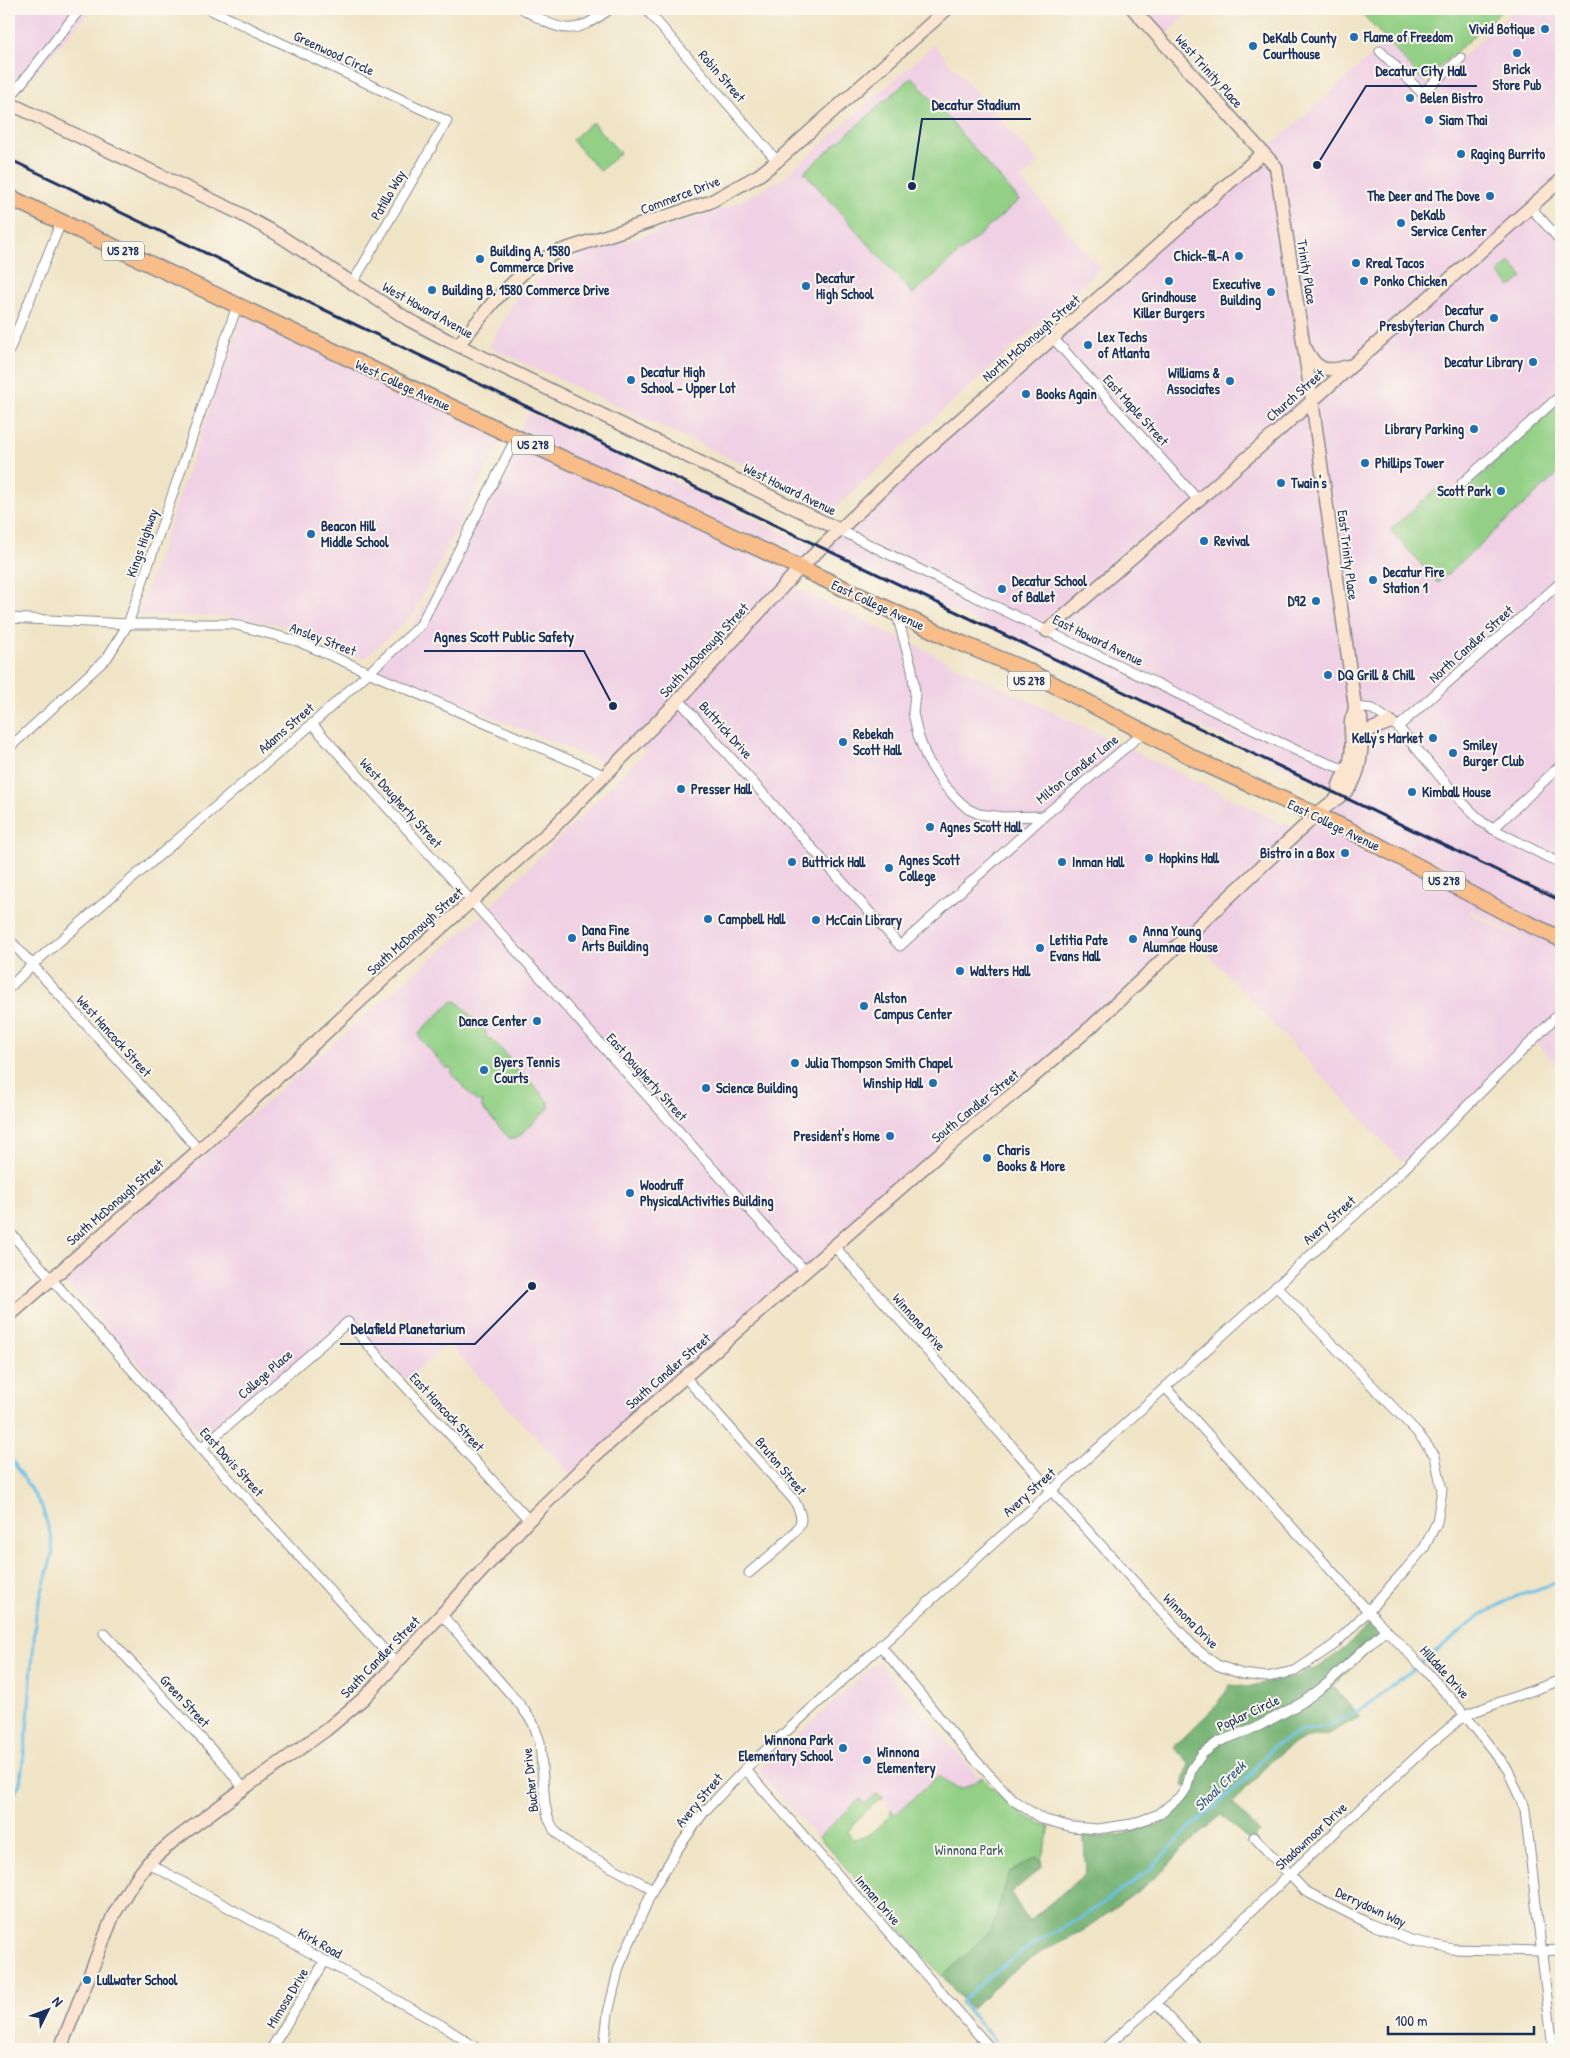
<svg xmlns="http://www.w3.org/2000/svg" width="1570" height="2058" font-family="'Patrick Hand',sans-serif">
<style>
.built{fill:#f0d0e4;fill-rule:evenodd}
.green{fill:#93d086;stroke:#578072}
.forest{fill:#76b273;stroke:#487068}
.lines{fill:none;stroke-linecap:round;stroke-linejoin:round}
.stream{stroke:#69c0e6;stroke-width:3}
.street-casing{stroke:#868a92;stroke-width:11}
.secondary-casing{stroke:#868a92;stroke-width:15}
.primary-casing{stroke:#868a92;stroke-width:18}
.street{stroke:#fff;stroke-width:9}
.secondary{stroke:#fce5d0;stroke-width:12}
.primary{stroke:#f8bd89;stroke-width:15}
.rail{stroke:#1b2f5e;stroke-width:3}
.poi-dot{fill:#1f6fb2;stroke:#fbf7ec;stroke-width:2}
.labels{text-anchor:middle;stroke-width:4;stroke-linejoin:round;paint-order:stroke}
.shield{fill:#fbf7ec;stroke:#5e6b89;stroke-width:1}
.shield-label{font-size:12px;font-weight:bold;fill:#1b2f5e}
.poi-label{font-size:14px;font-weight:bold;fill:#1b2f5e;stroke:#fbf7ec;text-anchor:start}
.street-label{font-size:14px;fill:#1b2f5e;stroke:#fbf7ec}
.park-label{font-size:14px;fill:#395768;stroke:#fbf7ec}
.water-label{font-size:15px;font-style:italic;fill:#325a87;stroke:#fbf7ec}
.leader{fill:none;stroke:#1b2f5e;stroke-width:2}
.callout-dot{fill:#1b2f5e;stroke:#fbf7ec;stroke-width:2}
.callout-label{font-size:15px;text-anchor:middle;font-weight:bold;fill:#1b2f5e;stroke:#fbf7ec;stroke-width:4;stroke-linejoin:round;paint-order:stroke}
</style>
<rect width="100%" height="100%" fill="#fbf7ec"/>
<filter id="ink" filterUnits="userSpaceOnUse"><feTurbulence type="fractalNoise" baseFrequency=".02" numOctaves="2"/><feDisplacementMap in="SourceGraphic" scale="10" xChannelSelector="R" yChannelSelector="G"/><feConvolveMatrix kernelMatrix="1 2 1 2 8 2 1 2 1" color-interpolation-filters="sRGB"/></filter>
<filter id="wash" filterUnits="userSpaceOnUse"><feTurbulence type="fractalNoise" baseFrequency=".0096" numOctaves="4" result="noise"/><feDisplacementMap in="SourceGraphic" scale="20" xChannelSelector="R" yChannelSelector="G"/><feGaussianBlur stdDeviation="1.12" result="paint"/><feColorMatrix in="noise" values="0 0 0 0 0 0 0 0 0 0 0 0 0 0 0 0 0 1.4 0 .05"/><feComposite in="paint" operator="in"/></filter>
<g filter="url(#wash)">
<rect width="100%" height="100%" fill="#f0e4c6"/>
<g class="built">
<polygon points="9,9 92,9 9,103"/>
<polygon points="1137,9 1194,9 1162,38"/>
<path d="M1515,9H1561V192L1541,211L1561,235V1070L1536,1042L1402,1162L1192,937L573,1477L448,1344L406,1380L352,1320L214,1429L198,1430L62,1278L478,918L646,751L632,744L611,766L372,668L415,623L529,412L822,551L790,585L1303,833L1345,795L823,550L1388,40L1430,86ZM1471,910L1538,946V947L1469,913Z"/>
<polygon points="934,45 1039,163 1021,179 1101,268 836,507 489,347 516,298 546,274 585,253 631,240 733,205 783,178"/>
<polygon points="242,315 504,435 413,615 364,659 287,627 240,617 138,615"/>
<polygon points="879,1661 910,1702 927,1718 977,1775 982,1777 968,1788 959,1788 948,1785 939,1775 896,1815 877,1794 865,1805 860,1799 817,1838 758,1771"/>
</g>
<g class="green">
<polygon points="1358,9 1504,9 1423,81"/>
<polygon points="912,77 1019,200 913,294 804,172"/>
<polygon points="592,122 620,153 600,171 572,140"/>
<polygon points="1510,262 1523,277 1511,287 1498,273"/>
<polygon points="1557,406 1561,412 1561,471 1438,583 1390,530 1442,484 1455,499"/>
<polygon points="453,1001 458,1002 486,1032 486,1038 492,1039 516,1066 516,1071 522,1072 549,1102 549,1108 516,1139 509,1138 482,1108 482,1102 476,1101 452,1074 452,1068 446,1068 419,1037 420,1031"/>
<path d="M939,1775C956,1793 964,1791 982,1777C1005,1803 1018,1815 1050,1827L1041,1860L1042,1867L1011,1893L1028,1922L1086,1873L1084,1837H1104L1124,1834L1160,1824L1196,1792L1250,1841L1221,1815L1181,1850L1166,1868L1142,1888L1086,1929L1044,1950L1008,1975L971,2009L819,1837L860,1799L865,1804L876,1794L882,1799C874,1802 852,1824 848,1832L852,1839L866,1837L890,1816L891,1810L896,1814Z"/>
</g>
<polygon class="forest" points="1372,1622 1385,1636 1332,1686 1360,1717 1328,1734 1309,1737 1290,1746 1273,1759 1233,1803 1259,1832 1250,1841 1221,1815 1181,1850 1166,1868 1142,1888 1086,1929 1044,1950 1008,1975 971,2009 943,1976 992,1929 1009,1873 1036,1857 1041,1860 1042,1867 1011,1893 1029,1922 1086,1873 1084,1837 1104,1837 1124,1834 1160,1824 1190,1797 1187,1787 1183,1786 1189,1764 1174,1747 1218,1704 1230,1685 1247,1687 1296,1676 1319,1667 1345,1648"/>
<g class="lines">
<g class="stream">
<polyline points="9,1455 42,1507 51,1536 53,1552 36,1613 27,1732 20,1783 9,1805"/>
<polyline points="1002,2049 961,2002 993,1973 1033,1944 1081,1918 1128,1886 1151,1868 1189,1829 1245,1780 1273,1747 1301,1731 1328,1726 1364,1708 1479,1617 1509,1599 1561,1581"/>
</g>
</g>
</g>
<g filter="url(#ink)">
<g class="lines">
<defs>
<g id="street">
<polyline points="209,9 447,121 352,284"/>
<path d="M523,9C562,32 572,37 610,9"/>
<polyline points="646,9 777,161"/>
<polyline points="1380,51 1422,93 1461,58"/>
<polyline points="9,99 80,9"/>
<polyline points="1530,207 1561,241"/>
<polyline points="1053,338 1198,500"/>
<polyline points="9,351 61,222"/>
<polyline points="1462,483 1561,395"/>
<polyline points="840,530 955,587 1306,755 1346,770"/>
<polyline points="897,615 912,669 915,693 913,713 918,735 927,759 943,784 956,798 968,809 979,814 1003,817 1044,816 1144,732"/>
<polyline points="9,618 128,624 232,624 240,626 297,641 606,776"/>
<polyline points="679,700 900,946 1044,816"/>
<polyline points="1355,707 1373,709 1398,727 1461,801 1482,822 1493,829 1561,864"/>
<polyline points="312,724 805,1271"/>
<polyline points="1398,727 1561,582"/>
<polyline points="9,748 107,658 128,624 237,306"/>
<polyline points="1493,829 1561,765"/>
<polyline points="9,939 199,1150"/>
<polyline points="9,988 33,964 312,724 420,626 516,438"/>
<polyline points="9,1231 201,1448 395,1662"/>
<polyline points="834,1246 1057,1497 1195,1648 1217,1665 1242,1674 1267,1677 1295,1671 1334,1645 1368,1611 1406,1569 1424,1548 1437,1522 1442,1490 1435,1456 1417,1432 1276,1286"/>
<path d="M685,1377L794,1500C797,1506 801,1512 801,1519C801,1534 761,1562 749,1573"/>
<polyline points="1165,1387 1368,1611 1425,1670 1465,1715 1508,1770 1525,1810 1553,2049"/>
<polyline points="201,1448 348,1322 393,1373 529,1520"/>
<polyline points="442,1615 521,1706 533,1723 540,1742 545,1804 548,1817 554,1830 571,1846 653,1889"/>
<polyline points="104,1633 224,1763 244,1789"/>
<polyline points="880,1645 966,1750 1013,1800 1042,1819 1072,1827 1098,1829 1132,1824 1159,1814 1182,1795 1187,1787 1191,1770 1202,1754 1218,1742 1259,1726 1303,1702 1329,1682 1386,1629"/>
<polyline points="745,1769 991,2049"/>
<polyline points="1254,1837 1305,1891 1370,1924 1411,1940 1452,1949 1541,1951 1561,1950"/>
<polyline points="148,1863 443,2026 478,2049"/>
<polyline points="1156,2003 1199,2049"/>
<polyline points="271,2049 325,1961"/>
<polyline points="604,2049 608,2013 619,1967 653,1889 677,1850 704,1812 745,1769 1389,1184 1561,1012"/>
<polyline points="1104,2049 1156,2003 1290,1874 1429,1745 1465,1715 1561,1680"/>
</g>
<g id="secondary">
<path d="M1133,9L1276,167L1312,400L1355,707C1355,713 1351,717 1351,722C1350,739 1355,752 1347,769C1343,777 1336,786 1339,795"/>
<polyline points="9,103 237,212 277,234 409,320 449,341 840,530"/>
<polyline points="458,345 496,299 530,266 557,252 710,202 759,175 777,161 947,9"/>
<path d="M1306,349C1316,370 1327,373 1348,366"/>
<polyline points="1047,631 1285,425 1561,180"/>
<polyline points="1362,736 1372,729 1391,722"/>
<polyline points="9,1316 199,1150 386,977 550,831 672,707 800,568 894,478 1263,153"/>
<path d="M60,2049L113,1916L130,1887L148,1863L172,1842L239,1792L326,1730L364,1698L529,1520L590,1460L944,1150L1019,1089L1091,1027L1316,815C1325,807 1335,800 1344,793C1363,778 1363,739 1361,718L1355,713"/>
</g>
<polyline id="primary" points="9,197 506,433 653,499 956,641 1026,670 1201,762 1345,828 1512,916 1561,939"/>
</defs>
<use href="#street" class="street-casing"/>
<use href="#secondary" class="secondary-casing"/>
<use href="#primary" class="primary-casing"/>
<use href="#street" class="street"/>
<use href="#secondary" class="secondary"/>
<use href="#primary" class="primary"/>
<polyline class="rail" points="9,159 1561,901"/>
</g>
</g>
<g class="poi-dot">
<circle cx="1545" cy="29" r="5"/>
<circle cx="1354" cy="37" r="5"/>
<circle cx="1253" cy="46" r="5"/>
<circle cx="1517" cy="53" r="5"/>
<circle cx="1410" cy="98" r="5"/>
<circle cx="1429" cy="120" r="5"/>
<circle cx="1461" cy="154" r="5"/>
<circle cx="1490" cy="196" r="5"/>
<circle cx="1401" cy="223" r="5"/>
<circle cx="1239" cy="256" r="5"/>
<circle cx="480" cy="259" r="5"/>
<circle cx="1356" cy="263" r="5"/>
<circle cx="1169" cy="281" r="5"/>
<circle cx="1364" cy="281" r="5"/>
<circle cx="806" cy="286" r="5"/>
<circle cx="432" cy="290" r="5"/>
<circle cx="1271" cy="292" r="5"/>
<circle cx="1494" cy="318" r="5"/>
<circle cx="1088" cy="345" r="5"/>
<circle cx="1533" cy="362" r="5"/>
<circle cx="631" cy="380" r="5"/>
<circle cx="1230" cy="381" r="5"/>
<circle cx="1026" cy="394" r="5"/>
<circle cx="1474" cy="429" r="5"/>
<circle cx="1365" cy="463" r="5"/>
<circle cx="1281" cy="483" r="5"/>
<circle cx="1501" cy="491" r="5"/>
<circle cx="311" cy="534" r="5"/>
<circle cx="1204" cy="541" r="5"/>
<circle cx="1373" cy="580" r="5"/>
<circle cx="1002" cy="589" r="5"/>
<circle cx="1316" cy="601" r="5"/>
<circle cx="1328" cy="675" r="5"/>
<circle cx="1433" cy="738" r="5"/>
<circle cx="843" cy="742" r="5"/>
<circle cx="1453" cy="753" r="5"/>
<circle cx="681" cy="789" r="5"/>
<circle cx="1412" cy="792" r="5"/>
<circle cx="930" cy="827" r="5"/>
<circle cx="1345" cy="853" r="5"/>
<circle cx="1149" cy="858" r="5"/>
<circle cx="792" cy="862" r="5"/>
<circle cx="1062" cy="862" r="5"/>
<circle cx="889" cy="868" r="5"/>
<circle cx="708" cy="919" r="5"/>
<circle cx="816" cy="920" r="5"/>
<circle cx="572" cy="938" r="5"/>
<circle cx="1133" cy="939" r="5"/>
<circle cx="1040" cy="948" r="5"/>
<circle cx="960" cy="971" r="5"/>
<circle cx="864" cy="1006" r="5"/>
<circle cx="537" cy="1021" r="5"/>
<circle cx="795" cy="1063" r="5"/>
<circle cx="484" cy="1070" r="5"/>
<circle cx="933" cy="1083" r="5"/>
<circle cx="706" cy="1088" r="5"/>
<circle cx="890" cy="1136" r="5"/>
<circle cx="987" cy="1158" r="5"/>
<circle cx="630" cy="1193" r="5"/>
<circle cx="843" cy="1748" r="5"/>
<circle cx="867" cy="1760" r="5"/>
<circle cx="87" cy="1980" r="5"/>
</g>
<g class="labels">
<g class="shield">
<rect x="102" y="241.5" width="42" height="19" rx="4"/>
<rect x="512" y="435.5" width="42" height="19" rx="4"/>
<rect x="1008" y="671.5" width="42" height="19" rx="4"/>
<rect x="1423" y="871.5" width="42" height="19" rx="4"/>
</g>
<g class="shield-label">
<text x="123" y="255">US 278</text>
<text x="533" y="449">US 278</text>
<text x="1029" y="685">US 278</text>
<text x="1444" y="885">US 278</text>
</g>
<g class="poi-label">
<text x="1535" y="34" text-anchor="end">Vivid Botique</text>
<text x="1364" y="42">Flame of Freedom</text>
<text x="1263" y="43">DeKalb County<tspan x="1263" dy="16">Courthouse</tspan></text>
<text x="1517" y="74" text-anchor="middle">Brick<tspan x="1517" dy="16">Store Pub</tspan></text>
<text x="1420" y="103">Belen Bistro</text>
<text x="1439" y="125">Siam Thai</text>
<text x="1471" y="159">Raging Burrito</text>
<text x="1480" y="201" text-anchor="end">The Deer and The Dove</text>
<text x="1411" y="220">DeKalb<tspan x="1411" dy="16">Service Center</tspan></text>
<text x="490" y="256">Building A, 1580<tspan x="490" dy="16">Commerce Drive</tspan></text>
<text x="1229" y="261" text-anchor="end">Chick-fil-A</text>
<text x="1366" y="268">Rreal Tacos</text>
<text x="816" y="283">Decatur<tspan x="816" dy="16">High School</tspan></text>
<text x="1374" y="286">Ponko Chicken</text>
<text x="1261" y="289" text-anchor="end">Executive<tspan x="1261" dy="16">Building</tspan></text>
<text x="442" y="295">Building B, 1580 Commerce Drive</text>
<text x="1169" y="302" text-anchor="middle">Grindhouse<tspan x="1169" dy="16">Killer Burgers</tspan></text>
<text x="1484" y="315" text-anchor="end">Decatur<tspan x="1484" dy="16">Presbyterian Church</tspan></text>
<text x="1098" y="342">Lex Techs<tspan x="1098" dy="16">of Atlanta</tspan></text>
<text x="1523" y="367" text-anchor="end">Decatur Library</text>
<text x="641" y="377">Decatur High<tspan x="641" dy="16">School - Upper Lot</tspan></text>
<text x="1220" y="378" text-anchor="end">Williams &amp;<tspan x="1220" dy="16">Associates</tspan></text>
<text x="1036" y="399">Books Again</text>
<text x="1464" y="434" text-anchor="end">Library Parking</text>
<text x="1375" y="468">Phillips Tower</text>
<text x="1291" y="488">Twain's</text>
<text x="1491" y="496" text-anchor="end">Scott Park</text>
<text x="321" y="531">Beacon Hill<tspan x="321" dy="16">Middle School</tspan></text>
<text x="1214" y="546">Revival</text>
<text x="1383" y="577">Decatur Fire<tspan x="1383" dy="16">Station 1</tspan></text>
<text x="1012" y="586">Decatur School<tspan x="1012" dy="16">of Ballet</tspan></text>
<text x="1306" y="606" text-anchor="end">D92</text>
<text x="1338" y="680">DQ Grill &amp; Chill</text>
<text x="853" y="739">Rebekah<tspan x="853" dy="16">Scott Hall</tspan></text>
<text x="1423" y="743" text-anchor="end">Kelly's Market</text>
<text x="1463" y="750">Smiley<tspan x="1463" dy="16">Burger Club</tspan></text>
<text x="691" y="794">Presser Hall</text>
<text x="1422" y="797">Kimball House</text>
<text x="940" y="832">Agnes Scott Hall</text>
<text x="1335" y="858" text-anchor="end">Bistro in a Box</text>
<text x="1159" y="863">Hopkins Hall</text>
<text x="899" y="865">Agnes Scott<tspan x="899" dy="16">College</tspan></text>
<text x="802" y="867">Buttrick Hall</text>
<text x="1072" y="867">Inman Hall</text>
<text x="718" y="924">Campbell Hall</text>
<text x="826" y="925">McCain Library</text>
<text x="582" y="935">Dana Fine<tspan x="582" dy="16">Arts Building</tspan></text>
<text x="1143" y="936">Anna Young<tspan x="1143" dy="16">Alumnae House</tspan></text>
<text x="1050" y="945">Letitia Pate<tspan x="1050" dy="16">Evans Hall</tspan></text>
<text x="970" y="976">Walters Hall</text>
<text x="874" y="1003">Alston<tspan x="874" dy="16">Campus Center</tspan></text>
<text x="527" y="1026" text-anchor="end">Dance Center</text>
<text x="494" y="1067">Byers Tennis<tspan x="494" dy="16">Courts</tspan></text>
<text x="805" y="1068">Julia Thompson Smith Chapel</text>
<text x="923" y="1088" text-anchor="end">Winship Hall</text>
<text x="716" y="1093">Science Building</text>
<text x="880" y="1141" text-anchor="end">President's Home</text>
<text x="997" y="1155">Charis<tspan x="997" dy="16">Books &amp; More</tspan></text>
<text x="640" y="1190">Woodruff<tspan x="640" dy="16">PhysicalActivities Building</tspan></text>
<text x="833" y="1745" text-anchor="end">Winnona Park<tspan x="833" dy="16">Elementary School</tspan></text>
<text x="877" y="1757">Winnona<tspan x="877" dy="16">Elementery</tspan></text>
<text x="97" y="1985">Lullwater School</text>
</g>
<g class="street-label">
<text transform="translate(334 53) rotate(25)" y="5">Greenwood Circle</text>
<text transform="translate(1209 71) rotate(48)" y="5">West Trinity Place</text>
<text transform="translate(722 76) rotate(49)" y="5">Robin Street</text>
<text transform="translate(388 195) rotate(-60)" y="5">Patillo Way</text>
<text transform="translate(680 195) rotate(-21)" y="5">Commerce Drive</text>
<text transform="translate(1307 272) rotate(81)" y="5">Trinity Place</text>
<text transform="translate(428 310) rotate(29)" y="5">West Howard Avenue</text>
<text transform="translate(1031 338) rotate(-41)" y="5">North McDonough Street</text>
<text transform="translate(403 385) rotate(25)" y="5">West College Avenue</text>
<text transform="translate(1295 395) rotate(-41)" y="5">Church Street</text>
<text transform="translate(1136 410) rotate(48)" y="5">East Maple Street</text>
<text transform="translate(790 489) rotate(26)" y="5">West Howard Avenue</text>
<text transform="translate(142 543) rotate(-71)" y="5">Kings Highway</text>
<text transform="translate(1348 555) rotate(83)" y="5">East Trinity Place</text>
<text transform="translate(878 605) rotate(25)" y="5">East College Avenue</text>
<text transform="translate(323 639) rotate(21)" y="5">Ansley Street</text>
<text transform="translate(1098 640) rotate(26)" y="5">East Howard Avenue</text>
<text transform="translate(1471 644) rotate(-42)" y="5">North Candler Street</text>
<text transform="translate(704 650) rotate(-47)" y="5">South McDonough Street</text>
<text transform="translate(286 728) rotate(-41)" y="5">Adams Street</text>
<text transform="translate(726 730) rotate(48)" y="5">Buttrick Drive</text>
<text transform="translate(1077 769) rotate(-39)" y="5">Milton Candler Lane</text>
<text transform="translate(401 803) rotate(48)" y="5">West Dougherty Street</text>
<text transform="translate(1334 825) rotate(26)" y="5">East College Avenue</text>
<text transform="translate(415 931) rotate(-42)" y="5">South McDonough Street</text>
<text transform="translate(114 1036) rotate(48)" y="5">West Hancock Street</text>
<text transform="translate(647 1077) rotate(48)" y="5">East Dougherty Street</text>
<text transform="translate(975 1106) rotate(-39)" y="5">South Candler Street</text>
<text transform="translate(115 1202) rotate(-41)" y="5">South McDonough Street</text>
<text transform="translate(1329 1220) rotate(-42)" y="5">Avery Street</text>
<text transform="translate(919 1322) rotate(48)" y="5">Winnona Drive</text>
<text transform="translate(668 1371) rotate(-41)" y="5">South Candler Street</text>
<text transform="translate(265 1374) rotate(-41)" y="5">College Place</text>
<text transform="translate(447 1412) rotate(47)" y="5">East Hancock Street</text>
<text transform="translate(232 1462) rotate(48)" y="5">East Davis Street</text>
<text transform="translate(781 1466) rotate(50)" y="5">Bruton Street</text>
<text transform="translate(1029 1492) rotate(-42)" y="5">Avery Street</text>
<text transform="translate(1191 1621) rotate(45)" y="5">Winnona Drive</text>
<text transform="translate(380 1657) rotate(-46)" y="5">South Candler Street</text>
<text transform="translate(1445 1672) rotate(48)" y="5">Hilldale Drive</text>
<text transform="translate(185 1701) rotate(47)" y="5">Green Street</text>
<text transform="translate(1248 1713) rotate(-25)" y="5">Poplar Circle</text>
<text transform="translate(530 1780) rotate(-96)" y="5">Bucher Drive</text>
<text transform="translate(699 1800) rotate(-50)" y="5">Avery Street</text>
<text transform="translate(1311 1836) rotate(-43)" y="5">Shadowmoor Drive</text>
<text transform="translate(878 1900) rotate(49)" y="5">Inman Drive</text>
<text transform="translate(1371 1907) rotate(25)" y="5">Derrydown Way</text>
<text transform="translate(320 1943) rotate(29)" y="5">Kirk Road</text>
<text transform="translate(287 1998) rotate(-59)" y="5">Mimosa Drive</text>
</g>
<g class="park-label">
<text x="969" y="1855">Winnona Park</text>
</g>
<g class="water-label">
<text transform="translate(1220 1786) rotate(-44)" y="5">Shoal Creek</text>
</g>
</g>
<path class="leader" d="M1317 165L1366 86H1477M912 186L922 119H1031M613 706L584 651H424M532 1286L475 1344H340"/>
<g class="callout-dot">
<circle cx="1317" cy="165" r="5"/>
<circle cx="912" cy="186" r="5"/>
<circle cx="613" cy="706" r="5"/>
<circle cx="532" cy="1286" r="5"/>
</g>
<g class="callout-label">
<text x="1421" y="76">Decatur City Hall</text>
<text x="976" y="110">Decatur Stadium</text>
<text x="504" y="642">Agnes Scott Public Safety</text>
<text x="408" y="1334">Delafield Planetarium</text>
</g>
<rect width="1570" height="2058" fill="none" stroke="#fbf7ec" stroke-width="30"/>
<g transform="translate(48 2010) rotate(48)" stroke="#fbf7ec" stroke-width="4" paint-order="stroke">
<path d="M0-4L9 19L0 12L-9 19Z" fill="#1b2f5e"/>
<text y="-8" font-size="14" font-weight="bold" text-anchor="middle" fill="#1b2f5e">N</text>
</g>
<path d="M1388 2026v8h146v-8" fill="none" stroke="#1b2f5e" stroke-width="2.5"/>
<text x="1395" y="2026" font-size="15" fill="#1b2f5e" stroke="#fbf7ec" stroke-width="4" paint-order="stroke">100 m</text>
</svg>
